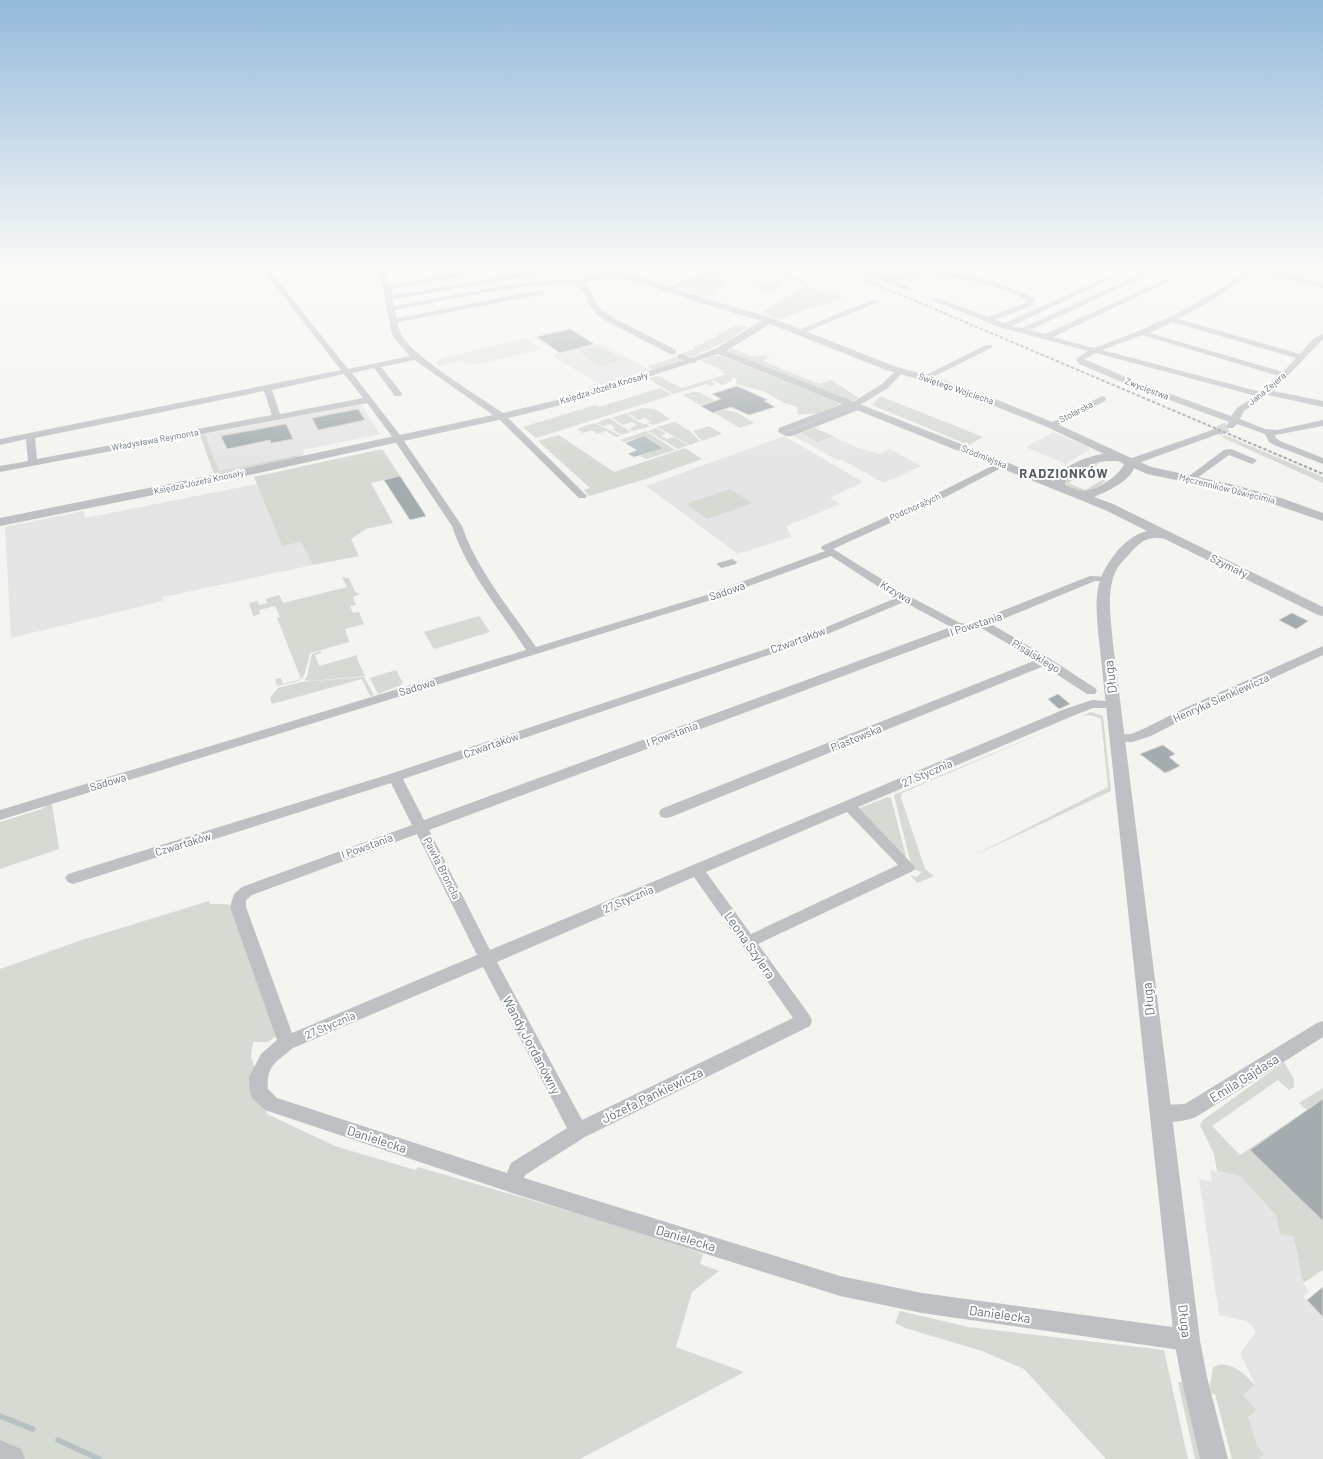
<svg xmlns="http://www.w3.org/2000/svg" width="1323" height="1459" font-family="Barlow,sans-serif">
<style>
.built{fill:#e4e5e4}
.green{fill:#d5dad2}
.water{fill:#b6c1c4}
.lines{fill:none;stroke-linecap:round;stroke-linejoin:round}
.stream{stroke:#b6c1c4;stroke-width:5.5}
.building{fill:#a4acb0;stroke:#d5d5d3}
.minor-tunnel{stroke:#d0d4d4;stroke-width:10;stroke-dasharray:10 5;stroke-linecap:butt}
.minor{fill:#bdc1c4;fill-rule:evenodd}
.tertiary{fill:#bdc1c4;fill-rule:evenodd}
.rail{stroke:#9fa5a9;stroke-width:2;stroke-dasharray:3.5 2;stroke-linecap:butt}
.labels{text-anchor:middle;stroke-width:4;stroke-linejoin:round;paint-order:stroke}
.far-street-label{font-size:9px;fill:#66747e;stroke:#fff}
.street-label{font-size:11px;fill:#66747e;stroke:#fff}
.far-district-label{font-size:13px;font-weight:bold;letter-spacing:1px;fill:#535d64;stroke:#fff}
.near-street-label{font-size:13px;fill:#66747e;stroke:#fff}
</style>
<rect width="100%" height="100%" fill="#f4f4f0"/>
<g class="built">
<polygon points="526,338 542,349 483,363 467,364 462,360 440,366 435,362 443,358"/>
<polygon points="601,343 650,370 601,385 551,355"/>
<polygon points="361,404 380,434 303,450 304,454 219,471 205,434"/>
<polygon points="815,428 858,448 880,454 890,449 921,466 884,483 841,459 838,460 793,436"/>
<polygon points="1053,432 1088,447 1090,449 1066,464 1026,447"/>
<polygon points="784,436 863,482 830,498 840,504 786,526 791,537 738,554 646,486"/>
<polygon points="257,484 282,546 301,542 313,565 163,597 163,601 11,638 5,527 84,511 85,518"/>
<polygon points="1210,1170 1240,1176 1276,1215 1280,1234 1294,1237 1303,1283 1309,1292 1302,1296 1307,1300 1323,1287 1323,1459 1258,1459 1264,1454 1257,1445 1248,1417 1243,1395 1255,1385 1240,1353 1256,1332 1252,1326 1246,1321 1219,1315 1199,1179 1212,1182"/>
</g>
<g class="green">
<polygon points="858,266 924,266 894,279 885,279"/>
<polygon points="1245,266 1318,266 1305,280"/>
<path d="M712,275L726,279C723,285 718,288 716,294L706,297L682,289V285Z"/>
<polygon points="772,280 780,285 779,288 770,292 757,288 750,281 764,283"/>
<polygon points="806,285 845,298 778,319 760,312 797,292 794,291"/>
<polygon points="740,325 748,327 723,343 691,357 682,353 695,349 693,347 707,342 705,341 719,336 716,334 729,330 726,329"/>
<polygon points="598,346 622,360 601,366 578,351"/>
<polygon points="731,348 751,356 765,355 770,357 763,361 819,384 831,380 859,398 849,402 725,351"/>
<polygon points="679,356 685,360 652,370 648,366"/>
<polygon points="713,356 721,356 840,403 838,405 817,413 798,415 797,407 784,403 763,391 736,384 737,379 732,377 732,381 727,382 728,383 722,385 714,380 710,382 716,383 714,384 715,385 703,388 710,386 707,384 674,394 654,383 654,382 648,378 658,376 682,388 726,374 722,372 724,371 701,361"/>
<polygon points="660,388 672,395 536,438 523,427 595,405 599,407"/>
<polygon points="692,392 699,392 715,401 700,405 683,395"/>
<polygon points="880,396 983,437 969,445 872,405"/>
<polygon points="643,408 655,409 670,419 653,425 647,423 651,422 645,418 638,420 628,413"/>
<polygon points="725,410 736,412 754,423 740,428 715,413"/>
<polygon points="626,413 637,421 651,426 633,431 629,429 637,425 632,422 623,425 612,418"/>
<polygon points="609,418 631,432 621,435 612,429 615,428 610,424 604,426 596,423"/>
<polygon points="675,422 691,432 700,441 690,445 657,427"/>
<polygon points="594,423 610,430 620,436 616,437 606,431 597,434 592,430 583,433 577,429"/>
<polygon points="709,426 722,434 702,441 693,431"/>
<polygon points="656,428 666,433 661,436 667,439 674,437 688,445 678,449 648,431"/>
<polygon points="815,428 833,436 818,442 801,433"/>
<polygon points="646,431 675,450 646,459 640,456 663,447 644,436 624,442 620,440"/>
<polygon points="205,434 219,471 304,454 299,457 214,474 200,435"/>
<polygon points="559,435 614,472 685,448 702,459 646,479 589,496 584,490 590,488 538,441"/>
<polygon points="1225,435 1323,477 1323,483 1221,437"/>
<polygon points="382,449 400,476 371,483 393,523 366,529 351,539 359,556 313,565 301,542 282,546 254,477"/>
<path d="M1094,461L1099,463L1068,483L1085,490L1102,480L1106,481C1101,484 1097,488 1092,490C1083,494 1066,489 1064,479Z"/>
<polygon points="730,489 752,503 708,519 686,504"/>
<path d="M342,577L349,578L355,592L360,594L353,597L356,605L350,606L353,613L359,612L364,624L345,629L349,641V642L310,653C302,683 308,679 277,686L275,679L281,678L283,684L301,679L277,618L280,617L275,606L259,610L260,614L253,616L249,603L258,601L259,605L267,603L266,599L279,595L283,603L347,587Z"/>
<polygon points="479,616 490,632 434,649 424,632"/>
<polygon points="321,651 321,653 315,655 319,666 358,655 357,659 365,676 310,681 304,680 307,677 312,654"/>
<polygon points="396,670 403,683 401,685 378,694 370,678"/>
<polygon points="364,677 374,695 370,696 362,679 272,704 270,698 278,688 301,682"/>
<path d="M1091,712L1103,716L1111,791L971,857L1108,787L1101,719C1093,715 1088,714 1079,717Z"/>
<polygon points="1075,719 902,793 901,798 925,869 934,876 917,883 910,875 916,877 922,872 912,869 894,795"/>
<polygon points="888,797 891,798 907,860 857,809"/>
<polygon points="52,804 59,849 0,869 0,822 42,809 47,805"/>
<polygon points="209,901 210,904 226,904 232,906 276,1036 268,1042 253,1042 251,1055 267,1114 335,1146 415,1170 418,1167 633,1230 703,1254 700,1264 719,1271 692,1292 676,1347 744,1372 580,1459 0,1459 0,969 82,940"/>
<polygon points="1284,1062 1294,1079 1294,1087 1289,1090 1278,1080 1212,1126 1240,1155 1307,1110 1299,1103 1323,1088 1323,1270 1303,1283 1294,1237 1280,1234 1276,1215 1240,1176 1217,1171 1214,1154 1200,1125 1203,1120"/>
<polygon points="900,1311 968,1327 1164,1350 1188,1459 1106,1459 1024,1369 982,1351 905,1328 895,1323"/>
<path d="M1221,1364C1239,1367 1243,1373 1255,1385L1243,1395L1256,1410L1248,1417L1257,1445L1264,1454L1258,1459H1232L1215,1394H1212L1210,1386L1213,1367Z"/>
<polygon points="1178,1382 1184,1382 1201,1459 1195,1459"/>
</g>
<polygon class="water" points="644,436 663,448 634,457 628,454 637,450 625,443"/>
<g class="lines">
<g class="stream">
<polyline points="0,1416 33,1429"/>
<polyline points="58,1440 99,1459"/>
</g>
</g>
<g class="building">
<polygon points="570,329 594,344 560,353 537,337"/>
<polygon points="737,386 768,400 764,401 775,407 749,415 731,407 713,413 701,406 721,399 712,394"/>
<polygon points="358,409 365,420 318,430 312,418"/>
<polygon points="286,424 293,439 271,443 270,440 227,449 221,436"/>
<polygon points="400,476 426,516 410,520 384,480"/>
<polygon points="1292,613 1308,621 1296,629 1279,620"/>
<polygon points="1058,694 1070,704 1059,709 1048,699"/>
<polygon points="1163,745 1175,754 1169,757 1180,766 1165,773 1140,754"/>
<polygon points="1323,1099 1323,1221 1250,1150"/>
<polygon points="1323,1287 1323,1317 1307,1300"/>
</g>
<g class="lines">
<polyline class="minor-tunnel" points="1218,431 1230,426"/>
<g class="minor">
<path d="M260,266H266L348,369L416,355H419V359L381,367L401,392L402,394L401,396H395L374,368L352,373L400,435L462,526C477,570 510,609 536,647L703,596L825,551L821,548L822,546L924,500L1002,461L1007,464L1005,466L932,504L833,549L909,596L960,623L969,624L1090,576L1110,577L1111,579L1110,581H1095L991,624L1049,658L1095,688L1097,691L1095,694H1087L1044,666L671,817L666,818L661,817L659,813L661,809L1036,660L981,628L970,631H964L429,830L490,950L1065,709L1092,700L1117,702L1119,705L1117,708H1093L1075,715L858,807L915,867L913,871L758,944L810,1016L812,1021L810,1026L585,1137L525,1175L524,1178L840,1276L922,1293L1187,1329L1195,1332L1198,1340L1195,1348L1187,1351L922,1313L840,1296L512,1193L265,1110L253,1099L250,1093L249,1077L261,1054L277,1040L230,907L234,894L242,887L412,825L391,783L73,884L68,882L65,878L68,874L390,774L805,636L896,598L831,556L711,600L0,820V810L526,650C501,611 466,570 452,526L393,438L367,403L0,472V466L28,461L26,439L0,445V439L341,370ZM344,374L363,398L280,414L272,390ZM264,391L272,415L37,459L35,438ZM904,602L951,627L424,820L403,779L813,640ZM847,812L898,865L751,934L706,872ZM417,834L477,955L292,1033L246,907V900L252,895ZM694,877L793,1018L582,1120L497,962ZM483,967L567,1128L511,1163L507,1173L277,1098L268,1089C266,1066 276,1062 293,1048Z"/>
<polygon points="382,266 394,266 379,270 376,268"/>
<polygon points="509,266 525,266 522,268 480,273 387,290 383,288 387,286 480,269"/>
<polygon points="574,266 579,267 566,273 530,276 389,300 385,298 389,296 530,272 565,269"/>
<path d="M641,266H652L581,283L591,291L595,301L602,310L614,318L676,350V354H670L608,322L596,314L587,301L585,294L574,284C512,284 451,300 390,311L386,309L390,307L508,285L549,280H576Z"/>
<polygon points="727,266 735,266 671,289 667,289 665,288"/>
<polygon points="747,266 756,266 808,282 803,283"/>
<path d="M851,266C863,264 872,275 885,277C898,279 911,271 924,271C958,270 1004,282 1034,298L1035,300L1033,305L995,320L1005,323L1107,277L1112,278L1012,326L1022,328L1128,280L1153,266H1160L1159,267L1132,282L1030,330L1045,334L1164,280H1168V282L1053,337L1094,348L1139,331L1182,311L1225,286L1247,270L1237,267L1236,266H1246L1323,284V288L1253,271L1216,298L1178,319L1300,354L1314,338L1323,334V339L1273,391L1323,401V407L1268,395L1244,411L1240,419L1265,429L1277,430L1323,420V426L1275,435L1276,438L1280,441L1323,458V464L1274,445L1269,442L1265,434L1237,424L1233,428H1227L1226,426L1229,422L1129,385L1079,364L1076,359L1088,351L1002,328L932,300L936,298H939L988,317L1027,302C1016,287 945,275 925,275C915,275 905,279 895,281L909,287L911,288L907,290L871,277ZM1172,322L1296,358L1283,372L1149,333ZM1142,335L1279,376L1261,392L1102,350ZM1096,353L1256,396L1238,407L1231,416L1135,381L1084,359Z"/>
<polygon points="541,290 545,292 544,294 393,323 389,321 393,319"/>
<polygon points="872,300 875,300 879,302 803,333 797,333 796,331"/>
<polygon points="986,345 992,345 993,347 927,380 924,380 920,378"/>
<polygon points="678,354 684,354 696,361 695,363 689,363 678,358"/>
<path d="M897,369H903L904,371L888,388L860,405L862,407L861,409L792,436H786L778,432L779,428L847,402H853L882,384ZM851,407L789,431H788Z"/>
<polygon points="1102,396 1105,397 1106,399 1105,401 1054,427 1051,428 1047,425"/>
<polygon points="501,413 504,414 585,494 587,496 585,498 579,498 498,418 497,416 498,414"/>
<polygon points="1218,428 1222,431 1221,433 1133,465 1127,465 1125,463 1132,458"/>
<polygon points="1231,449 1255,459 1257,461 1252,464 1229,455 1193,481 1187,481 1185,479 1224,450"/>
<polygon points="732,559 737,562 736,564 722,568 717,565 718,563"/>
<polygon points="1323,646 1323,655 1194,714 1151,736 1132,742 1113,741 1111,738 1113,735 1131,734 1141,730 1185,708"/>
<path d="M1323,1021V1037L1196,1117C1182,1122 1168,1124 1154,1119L1151,1113L1154,1107L1160,1105L1185,1104L1317,1023Z"/>
</g>
<g class="tertiary">
<path d="M374,266H382C385,273 389,281 391,289C395,304 395,320 401,334C410,355 482,398 503,413L557,400L697,356L715,349L761,321L698,302L643,283L571,268L567,266H581L648,279L704,298L772,318L894,366L943,380L995,399L1055,423L1151,467L1235,485L1284,499L1323,513V521L1276,505L1229,491L1147,474L1134,468C1130,481 1106,492 1094,497L1113,504L1323,607V616L1318,615L1165,539C1150,536 1143,539 1132,551C1128,556 1122,561 1118,567C1105,588 1111,620 1113,644L1200,1340L1207,1377L1228,1459H1200L1181,1377L1174,1340L1098,631C1095,595 1095,577 1119,549C1128,540 1135,534 1147,531L1105,510L718,354L565,404L517,416L213,483L0,526V518L213,475L493,415L413,359L399,344L392,335L383,288ZM770,324L886,370L935,384L987,403L1047,427L1104,454C1089,455 1059,467 1054,481L726,351ZM1107,461H1118L1124,464C1120,474 1101,488 1089,490C1082,492 1071,489 1065,484L1066,480C1079,470 1091,462 1107,461Z"/>
<polygon points="0,1440 21,1449 25,1459 0,1459"/>
</g>
<polyline class="rail" points="833,266 1323,474"/>
</g>
<linearGradient id="sky" x2="0" y2="1"><stop stop-color="#94b9da"/><stop offset="0.57" stop-color="#fafaf8"/><stop offset="1" stop-color="#fafaf8" stop-opacity="0"/></linearGradient>
<rect width="1323" height="470" fill="url(#sky)"/>
<g class="labels">
<g class="far-street-label">
<text transform="translate(604 388) rotate(-17)" y="3">Księdza Józefa Knosały</text>
<text transform="translate(956 389) rotate(19)" y="3">Świętego Wojciecha</text>
<text transform="translate(1147 389) rotate(21)" y="3">Zwycięstwa</text>
<text transform="translate(1267 389) rotate(-40)" y="3">Jana Zejera</text>
<text transform="translate(1076 412) rotate(-27)" y="3">Stolarska</text>
<text transform="translate(155 440) rotate(-10)" y="3">Władysława Reymonta</text>
<text transform="translate(984 457) rotate(22)" y="3">Śródmiejska</text>
<text transform="translate(199 482) rotate(-12)" y="3">Księdza Józefa Knosały</text>
<text transform="translate(1227 489) rotate(14)" y="3">Męczenników Oświęcimia</text>
<text transform="translate(915 507) rotate(-24)" y="3">Podchorążych</text>
</g>
<g class="street-label">
<text transform="translate(1229 566) rotate(26)" y="4">Szymały</text>
<text transform="translate(727 591) rotate(-19)" y="4">Sadowa</text>
<text transform="translate(896 592) rotate(30)" y="4">Krzywa</text>
<text transform="translate(976 624) rotate(-18)" y="4">I Powstania</text>
<text transform="translate(798 640) rotate(-20)" y="4">Czwartaków</text>
<text transform="translate(1036 656) rotate(31)" y="4">Pisalskiego</text>
<text transform="translate(417 687) rotate(-17)" y="4">Sadowa</text>
<text transform="translate(1221 698) rotate(-24)" y="4">Henryka Sienkiewicza</text>
<text transform="translate(672 734) rotate(-20)" y="4">I Powstania</text>
<text transform="translate(856 738) rotate(-22)" y="4">Piastowska</text>
<text transform="translate(491 745) rotate(-19)" y="4">Czwartaków</text>
<text transform="translate(927 773) rotate(-23)" y="4">27 Stycznia</text>
<text transform="translate(108 782) rotate(-17)" y="4">Sadowa</text>
<text transform="translate(183 844) rotate(-17)" y="4">Czwartaków</text>
<text transform="translate(367 846) rotate(-20)" y="4">I Powstania</text>
<text transform="translate(442 868) rotate(63)" y="4">Pawła Broncla</text>
<text transform="translate(628 899) rotate(-23)" y="4">27 Stycznia</text>
<text transform="translate(330 1025) rotate(-23)" y="4">27 Stycznia</text>
</g>
<g class="far-district-label">
<text x="1064" y="478">RADZIONKÓW</text>
</g>
<g class="near-street-label">
<text transform="translate(1110 677) rotate(-97)" y="5">Długa</text>
<text transform="translate(750 945) rotate(55)" y="5">Leona Szylera</text>
<text transform="translate(1148 999) rotate(-96)" y="5">Długa</text>
<text transform="translate(532 1045) rotate(62)" y="5">Wandy Jordanówny</text>
<text transform="translate(1244 1078) rotate(-32)" y="5">Emila Gajdasa</text>
<text transform="translate(652 1095) rotate(-26)" y="5">Józefa Pankiewicza</text>
<text transform="translate(377 1139) rotate(18)" y="5">Danielecka</text>
<text transform="translate(686 1238) rotate(17)" y="5">Danielecka</text>
<text transform="translate(1000 1314) rotate(8)" y="5">Danielecka</text>
<text transform="translate(1185 1321) rotate(83)" y="5">Długa</text>
</g>
</g>
</svg>
